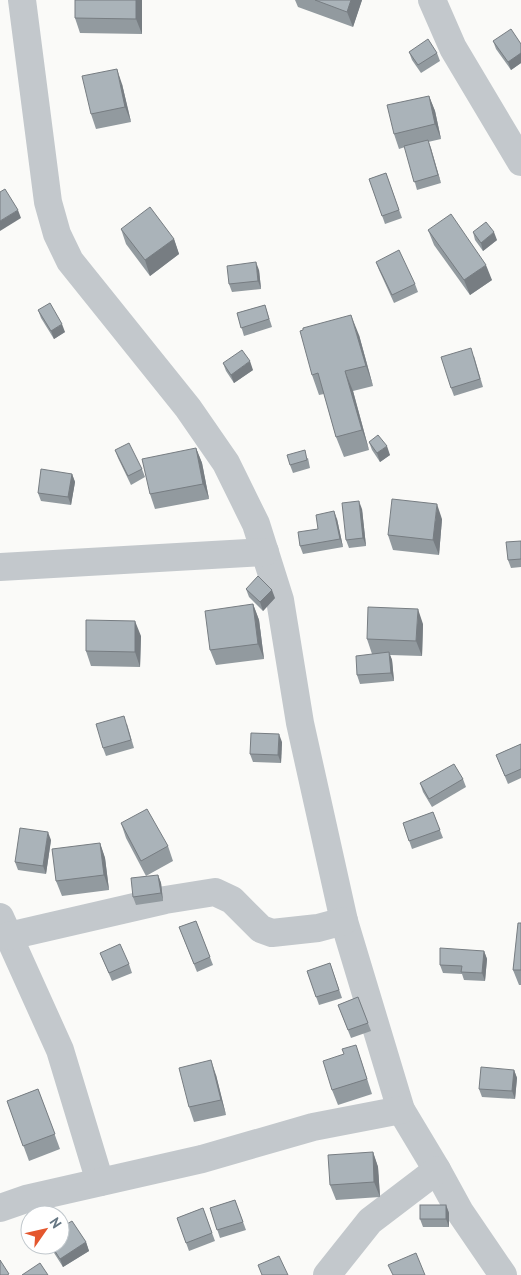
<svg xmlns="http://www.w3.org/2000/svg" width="521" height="1275" font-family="'PT Sans',sans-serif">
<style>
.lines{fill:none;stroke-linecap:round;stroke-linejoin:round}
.minor{stroke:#c3c8cc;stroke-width:28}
.wall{fill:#929a9f}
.shaded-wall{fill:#777d82}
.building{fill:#aab3b9;stroke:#777d82}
</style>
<rect width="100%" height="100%" fill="#fafaf8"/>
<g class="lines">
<g class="minor">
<polyline points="22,0 48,202 57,234 70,261 188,408 226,463 256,524 280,600 300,723 344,921 401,1110 437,1170 460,1212 503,1275"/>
<polyline points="432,0 453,48 521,162"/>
<polyline points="0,567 265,552"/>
<polyline points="0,917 60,1050 100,1182"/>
<polyline points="9,936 165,900 215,892 232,900 261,929 272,933 318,928 344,921"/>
<polyline points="0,1208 26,1199 202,1159 313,1127 401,1110"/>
<polyline points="327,1275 370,1221 437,1170"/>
</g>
</g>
<g class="wall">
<polygon points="75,0 142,0 142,34 80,33 75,18"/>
<polygon points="295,0 362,0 353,27 298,7"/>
<polygon points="493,41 521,44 521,63 511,70 496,49"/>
<polygon points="409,52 437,53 440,61 421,73 412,60"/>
<polygon points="122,84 131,122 96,129 91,114"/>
<polygon points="429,96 435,111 441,139 428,142 441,183 417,190 405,147 399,149 394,134"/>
<polygon points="386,173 402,218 385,224 369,179"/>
<polygon points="121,229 174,239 179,254 150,276 126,244"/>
<polygon points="428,230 492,280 470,295 434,245"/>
<polygon points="473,232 497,240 483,251 475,240"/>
<polygon points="376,262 415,284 418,292 394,303 379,270"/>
<polygon points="259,270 261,289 232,292 229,284"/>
<polygon points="265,305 272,327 244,336 237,313"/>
<polygon points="38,310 65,332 54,339 41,318"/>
<polygon points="359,335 373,386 353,391 369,450 344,457 336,437 324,394 319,395 312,375"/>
<polygon points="474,356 483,387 454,396 451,388"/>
<polygon points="223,363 253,370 234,383 226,371"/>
<polygon points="369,442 390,455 380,462 372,450"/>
<polygon points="196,448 202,463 209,499 155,509 150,494"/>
<polygon points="115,450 142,469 145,477 131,485 118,458"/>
<polygon points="308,458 310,468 293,473 290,465"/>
<polygon points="72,474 75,482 71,505 41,501 38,493"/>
<polygon points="362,509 366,546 349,548 346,540"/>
<polygon points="337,519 343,547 303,554 300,546 318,529"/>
<polygon points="442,519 439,555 393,550 388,535"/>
<polygon points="521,541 521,567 511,568 508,560"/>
<polygon points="246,589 275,598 263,611 249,597"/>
<polygon points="253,604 259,620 264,659 216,665 210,650"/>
<polygon points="423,624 422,656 390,655 392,660 394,681 360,684 357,675 372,654 367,639"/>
<polygon points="141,636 140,667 91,666 86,651"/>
<polygon points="127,724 134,748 106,756 103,748"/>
<polygon points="282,742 281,763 253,762 250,754"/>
<polygon points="521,744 521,778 508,784 496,755"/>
<polygon points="463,779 466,787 432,807 423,792 420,783"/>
<polygon points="433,812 443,838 412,849 403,823"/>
<polygon points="121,823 168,846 173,861 146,876 126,838"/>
<polygon points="51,840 46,874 18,870 15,862"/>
<polygon points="100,843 105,858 109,890 62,896 56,881"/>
<polygon points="158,875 161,883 163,901 136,905 133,897"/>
<polygon points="196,921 213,965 197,972 179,927"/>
<polygon points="521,923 521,985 519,985 513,970"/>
<polygon points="484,951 487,959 485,981 464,980 462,974 443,973 440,965"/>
<polygon points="100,953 129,964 132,973 112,981"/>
<polygon points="330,963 342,998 319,1005 307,971"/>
<polygon points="358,997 371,1031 351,1038 338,1005"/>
<polygon points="361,1060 372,1094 338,1105 332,1090"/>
<polygon points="514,1070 517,1078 515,1099 482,1097 479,1089"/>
<polygon points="216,1075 226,1115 194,1122 189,1107"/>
<polygon points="38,1089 60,1149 29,1161 7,1101"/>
<polygon points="373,1152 378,1167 380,1197 336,1200 330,1185"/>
<polygon points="235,1200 246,1230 220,1238 210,1208"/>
<polygon points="446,1205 449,1213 449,1227 423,1227 420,1219"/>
<polygon points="203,1208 215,1241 189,1251 177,1218"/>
<polygon points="86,1242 89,1251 63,1267 49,1245 60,1245"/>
</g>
<g class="shaded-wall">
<polygon points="136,0 142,0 142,34 136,19"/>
<polygon points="351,0 362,0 353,27 347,12"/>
<polygon points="521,53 521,63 511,70 508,62"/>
<polygon points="117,69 122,84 131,122 125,107"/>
<polygon points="429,96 435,111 441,139 435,124"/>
<polygon points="428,140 431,148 441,183 438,175"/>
<polygon points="18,210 21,218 0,231 0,221"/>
<polygon points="494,232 497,240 483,251 481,243"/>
<polygon points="174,239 179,254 150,276 145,260"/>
<polygon points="256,262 259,270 261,289 258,281"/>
<polygon points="486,265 492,280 470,295 464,280"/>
<polygon points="351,315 359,335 373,386 366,366"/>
<polygon points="62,324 65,332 54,339 51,331"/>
<polygon points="250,361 253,370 234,383 231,375"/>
<polygon points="345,371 353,391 369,450 362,430"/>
<polygon points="387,446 390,455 380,462 377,453"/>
<polygon points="196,448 202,463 209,499 203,484"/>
<polygon points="72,474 75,482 71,505 68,497"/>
<polygon points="359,501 362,509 366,546 363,538"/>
<polygon points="437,504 442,519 439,555 433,540"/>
<polygon points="334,511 337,519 343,547 340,539"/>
<polygon points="272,590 275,598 263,611 260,602"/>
<polygon points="253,604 259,620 264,659 258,644"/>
<polygon points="418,609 423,624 422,656 416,641"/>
<polygon points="135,621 141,636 140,667 135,652"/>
<polygon points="389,652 392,660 394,681 391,673"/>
<polygon points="279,734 282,742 281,763 278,755"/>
<polygon points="48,832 51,840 46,874 43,866"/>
<polygon points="100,843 105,858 109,890 104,875"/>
<polygon points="158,875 161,883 163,901 161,893"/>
<polygon points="484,951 487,959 485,981 482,973"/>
<polygon points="211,1060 216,1075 226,1115 221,1100"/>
<polygon points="514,1070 517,1078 515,1099 512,1091"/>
<polygon points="373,1152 378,1167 380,1197 374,1182"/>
<polygon points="446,1205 449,1213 449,1227 446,1219"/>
<polygon points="86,1242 89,1251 63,1267 60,1259"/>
</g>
<g class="building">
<polygon points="75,0 136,0 136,19 75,18"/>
<polygon points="315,0 351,0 347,12"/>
<polygon points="511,29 521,44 521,53 508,62 493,41"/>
<polygon points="428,39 437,53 418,65 409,52"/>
<polygon points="117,69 125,107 91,114 82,76"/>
<polygon points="429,96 435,124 394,134 387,105"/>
<polygon points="428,140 438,175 414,182 404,146"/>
<polygon points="386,173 399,210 382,216 369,179"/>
<polygon points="5,189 18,210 0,221 0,192"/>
<polygon points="150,207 174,239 145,260 121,229"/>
<polygon points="451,214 486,265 464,280 428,230"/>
<polygon points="486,222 494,232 481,243 473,232"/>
<polygon points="399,250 415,284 392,295 376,262"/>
<polygon points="256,262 258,281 229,284 227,266"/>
<polygon points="50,303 62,324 51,331 38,310"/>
<polygon points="265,305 269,319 241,328 237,313"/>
<polygon points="351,315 366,366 345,371 362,430 336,437 318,373 312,375 300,331 303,330 303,328"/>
<polygon points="471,348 480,379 451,388 441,357"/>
<polygon points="242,350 250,361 231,375 223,363"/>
<polygon points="378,435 387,446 377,453 369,442"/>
<polygon points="129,443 142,469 128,476 115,450"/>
<polygon points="196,448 203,484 150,494 142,459"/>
<polygon points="305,450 307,460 290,465 287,455"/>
<polygon points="41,469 72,474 68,497 38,493"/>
<polygon points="392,499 437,504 433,540 388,535"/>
<polygon points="359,501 363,538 346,540 342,503"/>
<polygon points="334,511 340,539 300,546 298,532 318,529 316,515"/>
<polygon points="521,541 521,559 508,560 506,542"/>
<polygon points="258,576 272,590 260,602 246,589"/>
<polygon points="253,604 258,644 210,650 205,611"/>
<polygon points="368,607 418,609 416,641 367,639"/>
<polygon points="86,620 135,621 135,652 86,651"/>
<polygon points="389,652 391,673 357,675 356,656"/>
<polygon points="124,716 131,740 103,748 96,724"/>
<polygon points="251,733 279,734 278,755 250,754"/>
<polygon points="521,744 521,769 505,776 496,755"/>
<polygon points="454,764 463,779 429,799 420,783"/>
<polygon points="147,809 168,846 141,861 121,823"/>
<polygon points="433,812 440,830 409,841 403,823"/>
<polygon points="20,828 48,832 43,866 15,862"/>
<polygon points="100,843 104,875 56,881 52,849"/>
<polygon points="158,875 161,893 133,897 131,878"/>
<polygon points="196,921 210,957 194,964 179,927"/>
<polygon points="518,923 521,923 521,970 513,970"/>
<polygon points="120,944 129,964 109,973 100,953"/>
<polygon points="440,948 484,951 482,973 461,972 462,966 440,965"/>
<polygon points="330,963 339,990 316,997 307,971"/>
<polygon points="358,997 368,1023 348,1030 338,1005"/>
<polygon points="356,1045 367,1079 332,1090 323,1061 344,1054 342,1049"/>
<polygon points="211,1060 221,1100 189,1107 179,1068"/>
<polygon points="481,1067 514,1070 512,1091 479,1089"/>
<polygon points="38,1089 55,1134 23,1146 7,1101"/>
<polygon points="373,1152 374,1182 330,1185 328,1155"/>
<polygon points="235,1200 243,1222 217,1230 210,1208"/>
<rect x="420" y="1205" width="26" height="14"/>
<polygon points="203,1208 212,1233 186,1243 177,1218"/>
<polygon points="72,1221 86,1242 60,1259 51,1245 60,1245 60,1228"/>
<polygon points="416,1253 425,1275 393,1275 388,1265"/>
<polygon points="279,1256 288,1275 262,1275 258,1265"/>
<polygon points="0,1260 9,1274 7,1275 0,1275"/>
<polygon points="40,1263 48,1275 22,1275"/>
</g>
<g transform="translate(45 1230) rotate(56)"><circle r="24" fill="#ffffff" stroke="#c1c8cd"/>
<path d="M0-4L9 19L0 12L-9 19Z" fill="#e4572e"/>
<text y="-8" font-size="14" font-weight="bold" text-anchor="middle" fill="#657683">N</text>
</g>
</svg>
